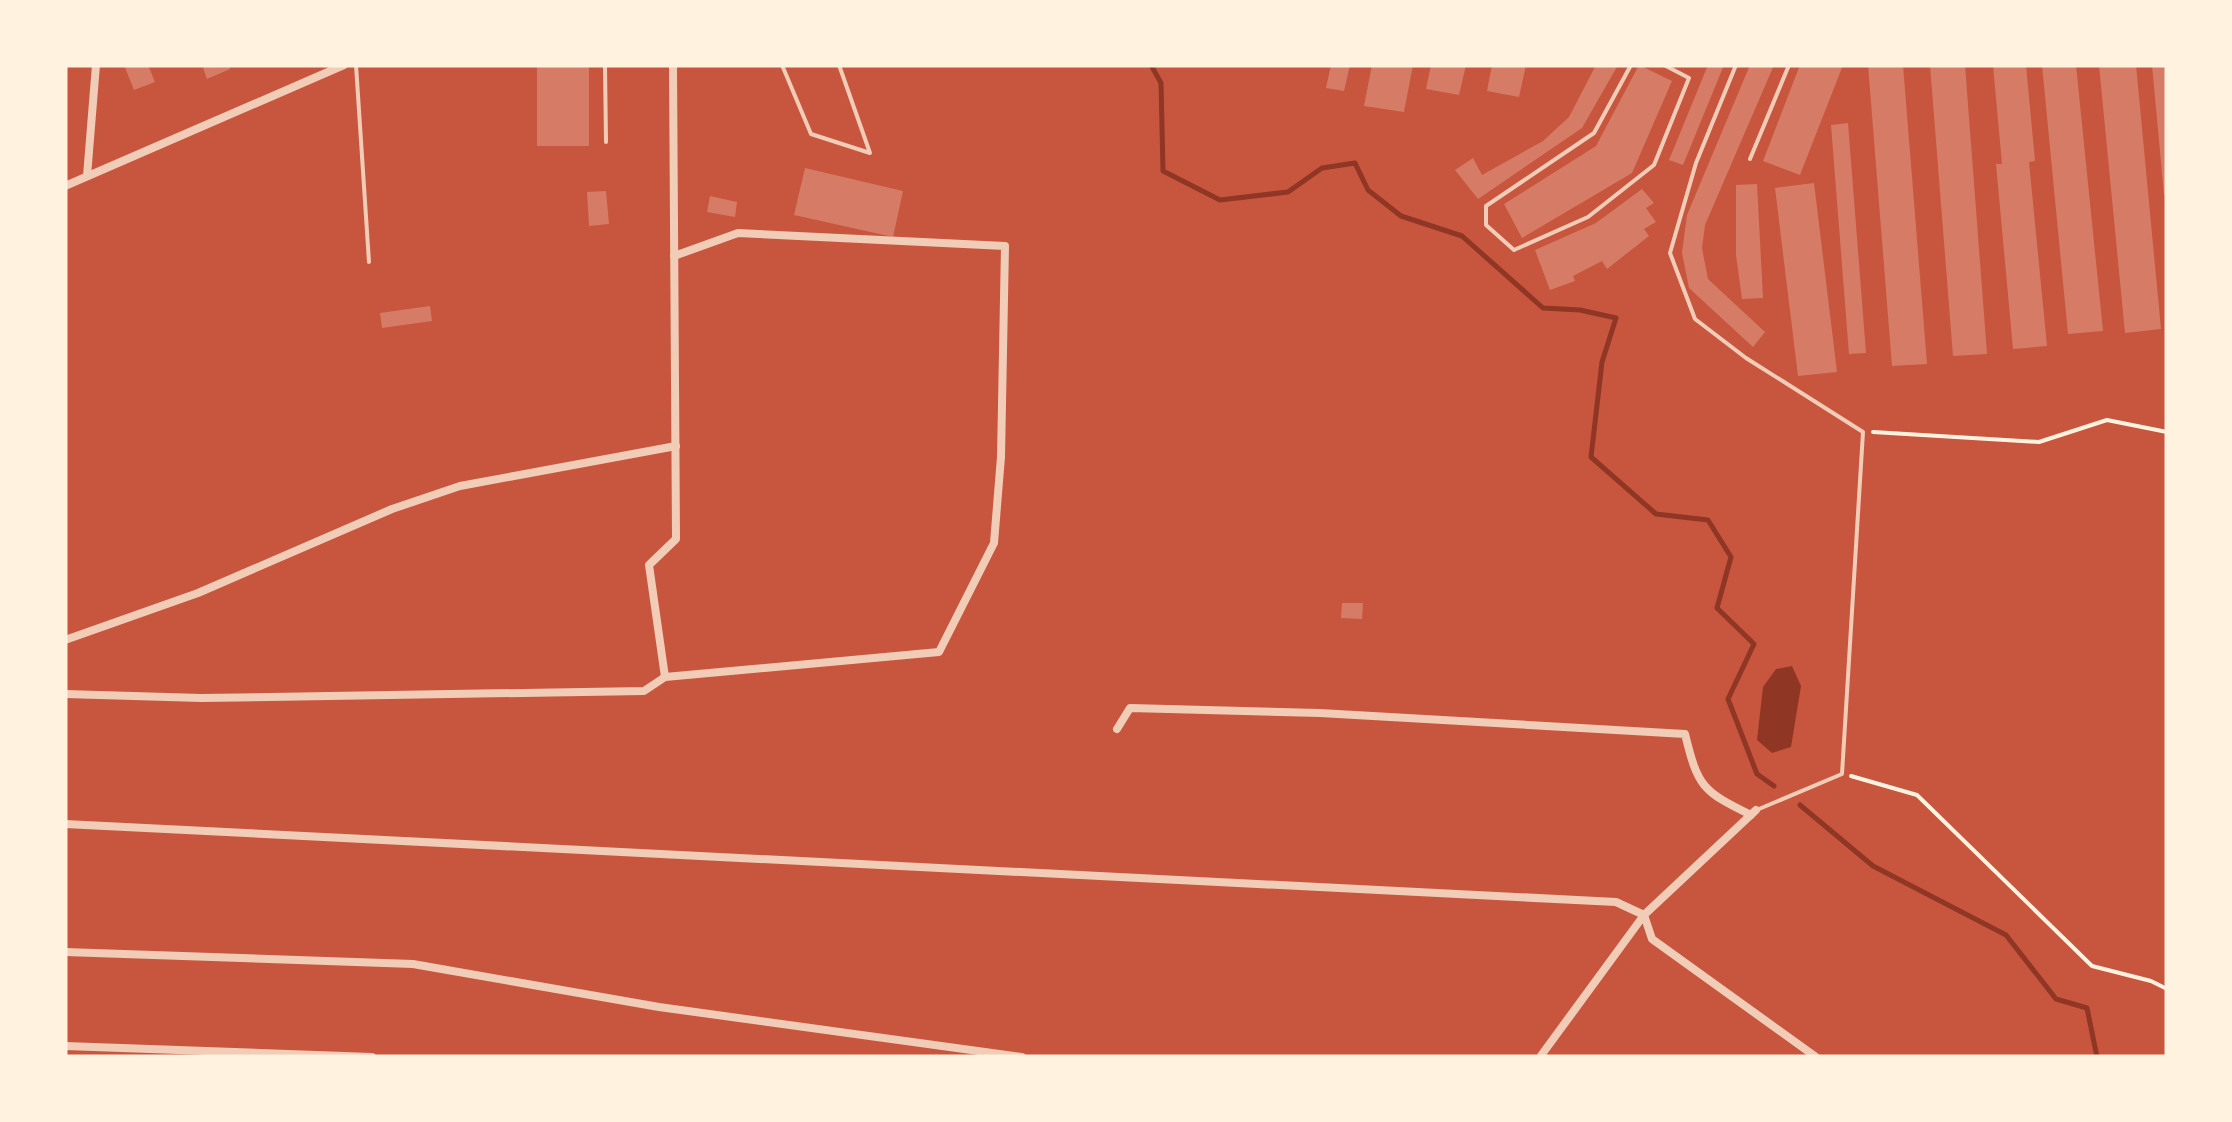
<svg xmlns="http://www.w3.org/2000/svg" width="2232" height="1122" font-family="Barlow,sans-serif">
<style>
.water{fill:#8f3625}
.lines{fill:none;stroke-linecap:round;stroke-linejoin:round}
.stream{stroke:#8f3625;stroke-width:5}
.building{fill:#d67c66}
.path{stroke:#fff3e0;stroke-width:4}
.service{stroke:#f1ccb7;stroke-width:4}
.minor{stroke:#f1ccb7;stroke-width:8}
</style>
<rect width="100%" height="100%" fill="#c8553d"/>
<polygon class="water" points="1792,666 1801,686 1791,747 1772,753 1757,740 1763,687 1776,669"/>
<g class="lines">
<g class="stream">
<polyline points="1151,65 1161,83 1163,171 1220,200 1288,192 1322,168 1355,163 1368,190 1401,216 1462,236 1543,308 1580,310 1616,318 1602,362 1591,457 1656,514 1708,520 1731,557 1717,608 1754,644 1728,699 1757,774 1774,786"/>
<polyline points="1800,805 1873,866 2006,935 2056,999 2087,1008 2097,1057"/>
</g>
</g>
<g class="building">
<polygon points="124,65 148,65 155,82 134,90"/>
<polygon points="202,65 229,65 230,69 207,79"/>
<rect x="537" y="65" width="52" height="81"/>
<polygon points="1331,65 1350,65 1344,91 1326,88"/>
<polygon points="1372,65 1413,65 1404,112 1364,106"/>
<polygon points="1431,65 1466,65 1459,95 1426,89"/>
<polygon points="1492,65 1526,65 1519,97 1487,91"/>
<polygon points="1596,65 1618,65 1582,128 1478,199 1455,170 1473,158 1482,175 1543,141 1569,117"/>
<polygon points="1639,65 1672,81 1632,173 1522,238 1504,204 1596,146"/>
<polygon points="1708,65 1724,65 1683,165 1669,160"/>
<polygon points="1750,65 1774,65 1705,225 1702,248 1708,279 1765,332 1753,347 1689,288 1682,253 1687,215"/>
<polygon points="1800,65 1843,65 1800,175 1763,161"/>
<polygon points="1868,65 1903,65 1927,364 1892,366"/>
<polygon points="1930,65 1965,65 1987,354 1953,356"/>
<polygon points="1993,65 2026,65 2035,161 2029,162 2047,346 2013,349 1996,164 2002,164"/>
<polygon points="2042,65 2076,65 2103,331 2068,334"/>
<polygon points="2099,65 2136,65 2161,329 2125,333"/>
<polygon points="2152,65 2167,65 2167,195 2164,195"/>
<polygon points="1848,123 1866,353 1849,354 1831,125"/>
<polygon points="805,168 903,191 893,237 794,215"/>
<polygon points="1814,183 1837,372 1798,376 1775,188"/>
<polygon points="1757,184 1763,298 1742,299 1736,255 1736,185"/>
<polygon points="1642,189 1654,203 1646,208 1656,222 1644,229 1649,236 1607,269 1602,261 1573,276 1575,281 1550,290 1535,250 1596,223"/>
<polygon points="606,191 609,224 589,226 587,192"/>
<polygon points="710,196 737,202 735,217 707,212"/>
<polygon points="430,306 432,321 382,328 380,313"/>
<polygon points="1342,603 1363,603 1362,619 1341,618"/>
</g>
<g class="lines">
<g class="path">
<polyline points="1873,432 2039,442 2107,420 2167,432"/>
<polyline points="1851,776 1917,795 2092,966 2151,981 2167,989"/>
</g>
<g class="service">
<polyline points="356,65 369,262"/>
<polyline points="605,65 606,142"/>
<polyline points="782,65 811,134 870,153 839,65"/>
<polyline points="1631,65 1594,133 1486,206 1486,225 1514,250 1588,217 1654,165 1689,78 1664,65"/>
<polyline points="1736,65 1696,163 1670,253 1695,319 1746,358 1863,432 1842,774 1759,809"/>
<polyline points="1750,159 1789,65"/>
</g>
<g class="minor">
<polyline points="87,176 96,65"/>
<polyline points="65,186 344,65"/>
<polyline points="65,640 198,593 392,509 460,486 676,446"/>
<polyline points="665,677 649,565 676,539 673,65"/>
<polyline points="65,694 201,698 644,691 665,677 939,652 994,543 1001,457 1005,246 738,233 674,256"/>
<path d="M1117,729L1130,708L1320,713L1685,734C1698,787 1702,791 1751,815"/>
<polyline points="65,824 1616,902 1644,915 1652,939 1816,1057"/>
<polyline points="65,952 413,964 659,1007 1022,1057"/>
<polyline points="65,1046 372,1057"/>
<polyline points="1540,1057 1644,915 1756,810"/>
</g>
</g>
<rect width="2232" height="1122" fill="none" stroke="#fff3e0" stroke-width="135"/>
</svg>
